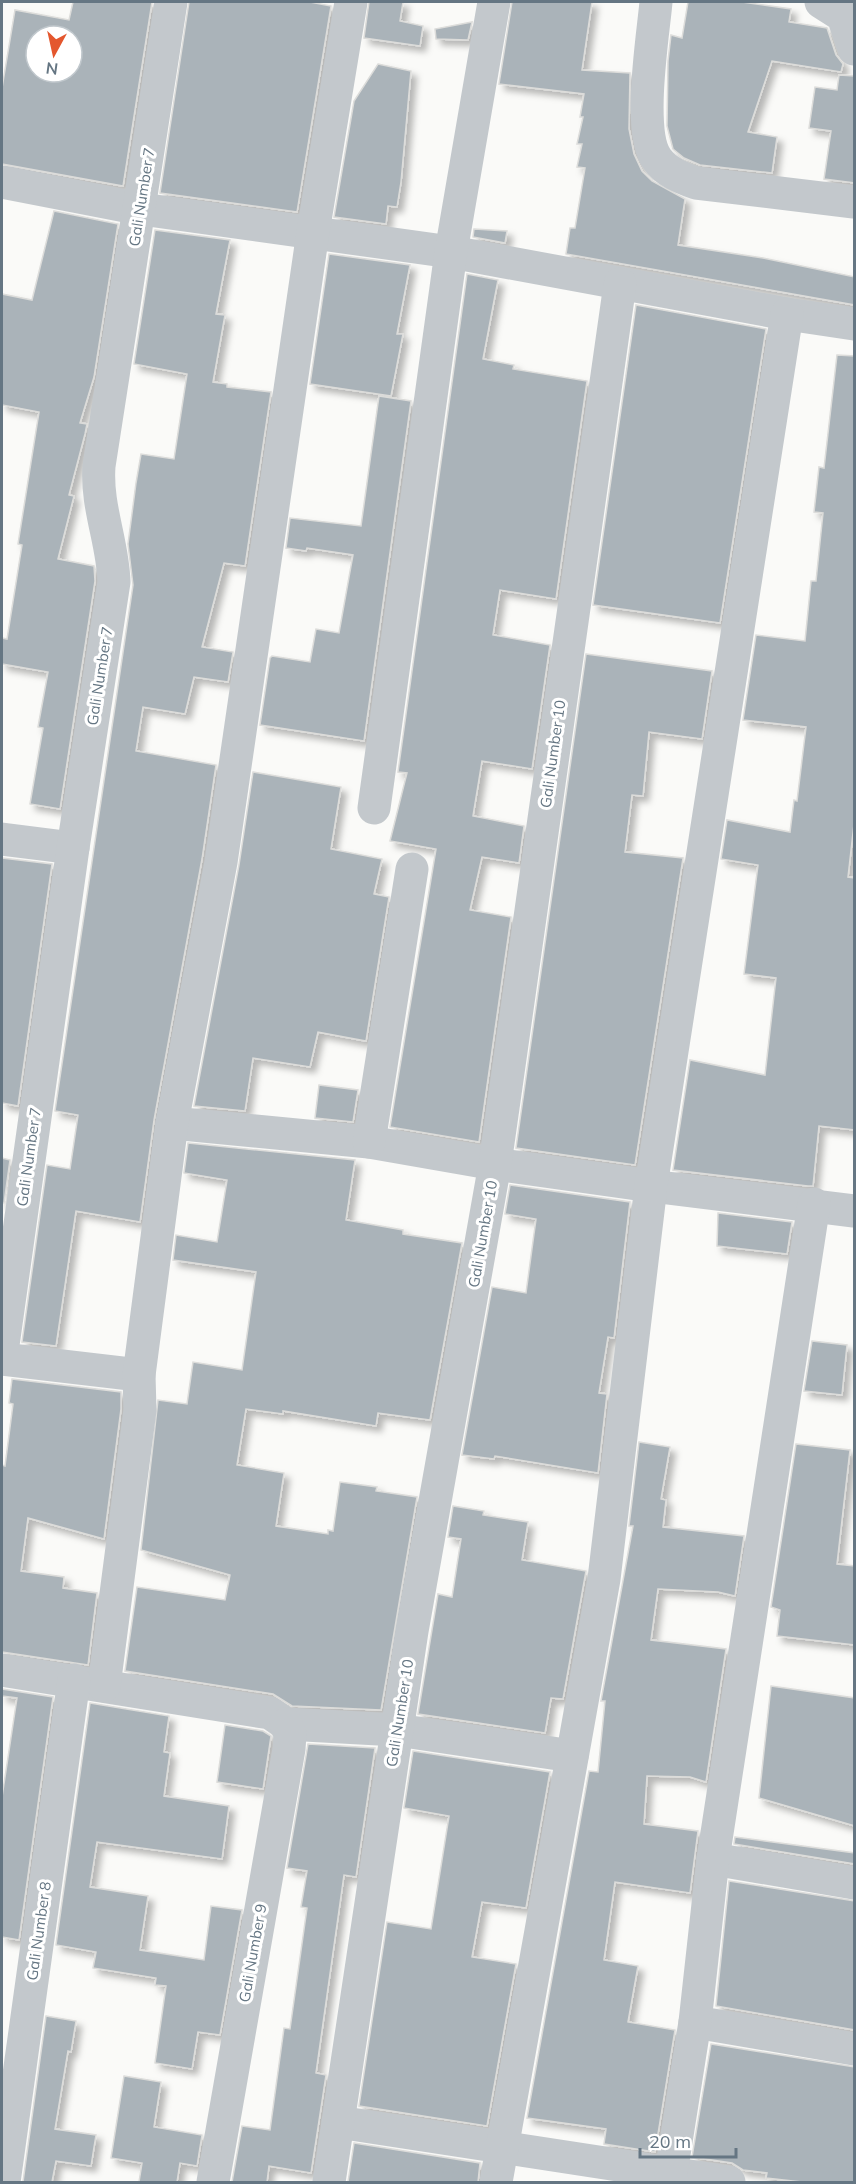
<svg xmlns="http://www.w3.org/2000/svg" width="856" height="2184" font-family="Mulish,sans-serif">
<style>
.building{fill:#aab3b9;stroke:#dcdcda;stroke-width:1.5;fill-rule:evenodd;filter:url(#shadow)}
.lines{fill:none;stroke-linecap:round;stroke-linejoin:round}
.minor{stroke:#c3c8cc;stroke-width:33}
.labels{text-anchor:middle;stroke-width:6;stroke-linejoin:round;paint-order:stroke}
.street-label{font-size:15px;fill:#657683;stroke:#fff}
</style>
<defs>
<filter id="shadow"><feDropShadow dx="5.5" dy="5.5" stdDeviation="3" flood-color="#0004"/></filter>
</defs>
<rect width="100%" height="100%" fill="#fafaf8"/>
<g class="building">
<path d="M73,2H152L123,186L2,164V88L15,10L69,20ZM36,36H72V72H36Z"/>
<polygon points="189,2 310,2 331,6 297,212 160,193"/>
<polygon points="369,2 403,2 400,21 423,26 420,46 364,38"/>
<polygon points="512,2 592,2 582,70 630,73 629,129 634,154 642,171 652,181 685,199 678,245 763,258 855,277 855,305 566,254 570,228 575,228 585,168 577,167 582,144 577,144 583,117 580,117 584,94 499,84"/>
<polygon points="688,2 742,2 791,9 789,22 827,28 836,55 843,64 841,72 772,61 748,132 777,137 772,173 700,165 684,158 673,149 667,126 668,61 671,35 682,38"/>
<polygon points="472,22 468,40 436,39 435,29"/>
<polygon points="378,64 411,71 401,182 397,207 388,206 386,224 334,217 354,101"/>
<polygon points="839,75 855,76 855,183 824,179 831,131 809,128 815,87 837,90"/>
<polygon points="54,211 118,224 94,377 80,423 87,424 85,434 69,495 74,496 58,559 94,566 95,581 60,809 30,804 43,728 38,727 48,672 2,664 2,638 7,639 22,545 18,544 39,412 2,405 2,294 32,300"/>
<polygon points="474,229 507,231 505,243 473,237"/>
<polygon points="155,230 230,240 216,314 225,315 213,382 227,384 227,387 271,392 245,566 224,563 202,647 233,652 228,682 194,677 185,714 143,707 136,751 216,765 202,859 154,1120 140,1222 76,1211 56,1346 22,1342 47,1165 70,1169 78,1115 55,1111 133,585 128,544 136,483 141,454 174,459 187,374 134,364"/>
<polygon points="329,254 410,265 397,334 403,334 391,396 310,384"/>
<polygon points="467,274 498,280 483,359 514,365 513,369 587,381 556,599 500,590 493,635 550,645 532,769 482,761 473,816 524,826 519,863 482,857 470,910 511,917 479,1142 390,1127 436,849 390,841 407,773 398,772"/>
<polygon points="636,305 766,329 720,623 593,605"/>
<polygon points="837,355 855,356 854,824 848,877 855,878 855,1130 819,1126 813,1186 808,1186 673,1170 690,1060 765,1075 776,978 744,974 758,865 721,859 727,820 790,832 794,800 797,801 806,727 743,720 756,635 805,641 811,581 816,581 823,513 814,512 819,467 824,468"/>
<polygon points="379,396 411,401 364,741 260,725 270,658 272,656 310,662 316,629 339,633 353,555 307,548 306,551 286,548 290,518 361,526"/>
<polygon points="586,654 712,671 702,739 649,732 643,796 632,795 625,852 683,858 635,1165 516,1148"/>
<polygon points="253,772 341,787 331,849 382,859 374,894 389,897 366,1041 318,1032 310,1067 253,1058 245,1111 194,1106 239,865"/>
<polygon points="2,858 52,864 18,1106 2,1103"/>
<polygon points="319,1085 358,1090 353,1122 315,1118"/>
<polygon points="188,1143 355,1160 346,1220 403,1230 403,1234 462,1243 430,1420 378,1413 376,1426 283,1411 283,1414 246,1409 237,1465 284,1473 276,1526 328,1534 328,1530 333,1531 340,1482 377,1487 376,1491 417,1497 381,1710 292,1706 273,1694 125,1671 137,1587 225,1600 230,1575 141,1550 158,1400 187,1404 193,1362 242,1370 256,1272 173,1260 176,1235 217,1242 227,1180 184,1173"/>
<polygon points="2,1158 10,1160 4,1203 2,1203"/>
<polygon points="510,1185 630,1202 614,1338 608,1337 599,1393 607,1394 598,1473 495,1456 494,1459 462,1455 492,1287 526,1293 536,1219 505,1214"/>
<polygon points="718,1213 792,1222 787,1254 717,1246"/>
<polygon points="812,1341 847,1345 842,1395 804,1391"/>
<polygon points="12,1379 121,1392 121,1409 104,1539 28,1518 21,1571 64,1577 63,1588 97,1593 88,1665 2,1652 2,1465 5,1466 13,1404 9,1403"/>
<polygon points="639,1442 670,1447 661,1499 666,1500 663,1527 744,1536 735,1596 718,1592 658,1589 651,1640 726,1649 706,1782 690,1777 647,1776 644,1824 698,1831 690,1893 615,1882 604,1960 638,1966 628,2022 675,2030 655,2152 604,2144 606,2129 527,2118 589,1771 598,1772 605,1701 601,1701 633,1526 629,1526"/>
<polygon points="796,1444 850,1450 837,1564 855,1566 855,1645 777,1636 780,1610 771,1607"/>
<polygon points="453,1506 484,1511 483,1515 528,1522 522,1560 586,1571 563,1699 551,1698 545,1733 418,1714 438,1594 452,1597 461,1539 448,1537"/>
<polygon points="771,1686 855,1698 855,1826 759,1798"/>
<polygon points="2,1689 53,1697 19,1940 2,1937 2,1797 17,1698 2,1696"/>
<polygon points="90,1703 169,1716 164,1752 170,1753 164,1796 229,1806 222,1859 97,1842 90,1887 148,1896 140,1950 204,1960 211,1906 242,1910 220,2035 198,2032 192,2069 155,2063 166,1986 155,1985 156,1978 93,1968 96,1952 56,1945"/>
<polygon points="225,1725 263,1731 271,1736 263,1789 217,1782"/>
<polygon points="308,1744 375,1748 356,1877 344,1875 316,2073 326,2075 311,2173 269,2166 267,2182 232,2182 242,2126 270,2130 284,2028 290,2029 307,1908 301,1907 307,1871 287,1868"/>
<polygon points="413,1751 550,1772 526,1908 482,1902 472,1957 516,1964 487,2126 359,2106 387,1922 431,1929 449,1816 404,1808"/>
<polygon points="735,1837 855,1853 855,1864 734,1844"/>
<polygon points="729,1881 855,1901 855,2030 716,2006"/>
<polygon points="46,2016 76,2021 71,2052 68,2051 55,2129 96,2135 91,2166 56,2161 52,2182 23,2182"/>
<polygon points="711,2044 855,2067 855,2182 802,2182 766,2178 767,2173 743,2170 732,2163 692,2157"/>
<polygon points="124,2076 161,2082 154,2127 202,2135 197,2166 180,2163 177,2182 139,2182 142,2163 111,2158"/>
<polygon points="354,2143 480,2163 478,2182 348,2182"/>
</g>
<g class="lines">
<g class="minor">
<path d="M656,2C653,36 637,132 657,159C666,172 682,178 696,183L854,202"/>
<polyline points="821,2 843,16 854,49"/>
<polyline points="2,182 141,209 451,252 787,314 854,324"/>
<polyline points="374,808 451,252 494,2"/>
<polyline points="2,839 73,848"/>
<polyline points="172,1123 369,1142 495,1164 651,1186 854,1211"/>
<polyline points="369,1142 412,869"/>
<path d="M2,1352L73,848L114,582C113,542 96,507 99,466L171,2"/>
<polyline points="2,1359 139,1375"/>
<polyline points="2,1670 270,1713 286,1724 397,1730 572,1756"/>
<polyline points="104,1686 140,1410 139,1375 172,1123 221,862 313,232 351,2"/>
<polyline points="713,1859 854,1883"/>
<polyline points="695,2022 854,2049"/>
<polyline points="338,2122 729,2182"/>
<polyline points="671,2173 695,2022 713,1859 814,1204"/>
<polyline points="4,2182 74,1680"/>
<polyline points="213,2182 289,1749 290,1734 286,1724"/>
<polyline points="329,2182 412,1631 495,1164 620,284"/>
<polyline points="496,2182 604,1579 651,1186 787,314"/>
</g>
</g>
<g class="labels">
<g class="street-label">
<text transform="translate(142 197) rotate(-81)" y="5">Gali Number 7</text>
<text transform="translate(100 676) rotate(-81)" y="5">Gali Number 7</text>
<text transform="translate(553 754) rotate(-82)" y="5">Gali Number 10</text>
<text transform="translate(29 1157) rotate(-82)" y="5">Gali Number 7</text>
<text transform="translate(483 1234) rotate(-80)" y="5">Gali Number 10</text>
<text transform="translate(400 1713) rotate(-81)" y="5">Gali Number 10</text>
<text transform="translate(39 1931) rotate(-82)" y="5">Gali Number 8</text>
<text transform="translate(253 1953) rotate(-80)" y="5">Gali Number 9</text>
</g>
</g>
<rect width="856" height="2184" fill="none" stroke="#657683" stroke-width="6"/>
<g transform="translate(54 54) rotate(188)"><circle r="28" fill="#ffffff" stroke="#c1c8cd" stroke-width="1.5"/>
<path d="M0-4.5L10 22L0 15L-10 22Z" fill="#e4572e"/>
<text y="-9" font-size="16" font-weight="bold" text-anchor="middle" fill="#657683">N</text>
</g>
<path d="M640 2148v9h96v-9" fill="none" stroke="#657683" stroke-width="3"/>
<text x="649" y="2148" font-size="18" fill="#657683" stroke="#ffffff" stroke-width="4.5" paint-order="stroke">20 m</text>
</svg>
